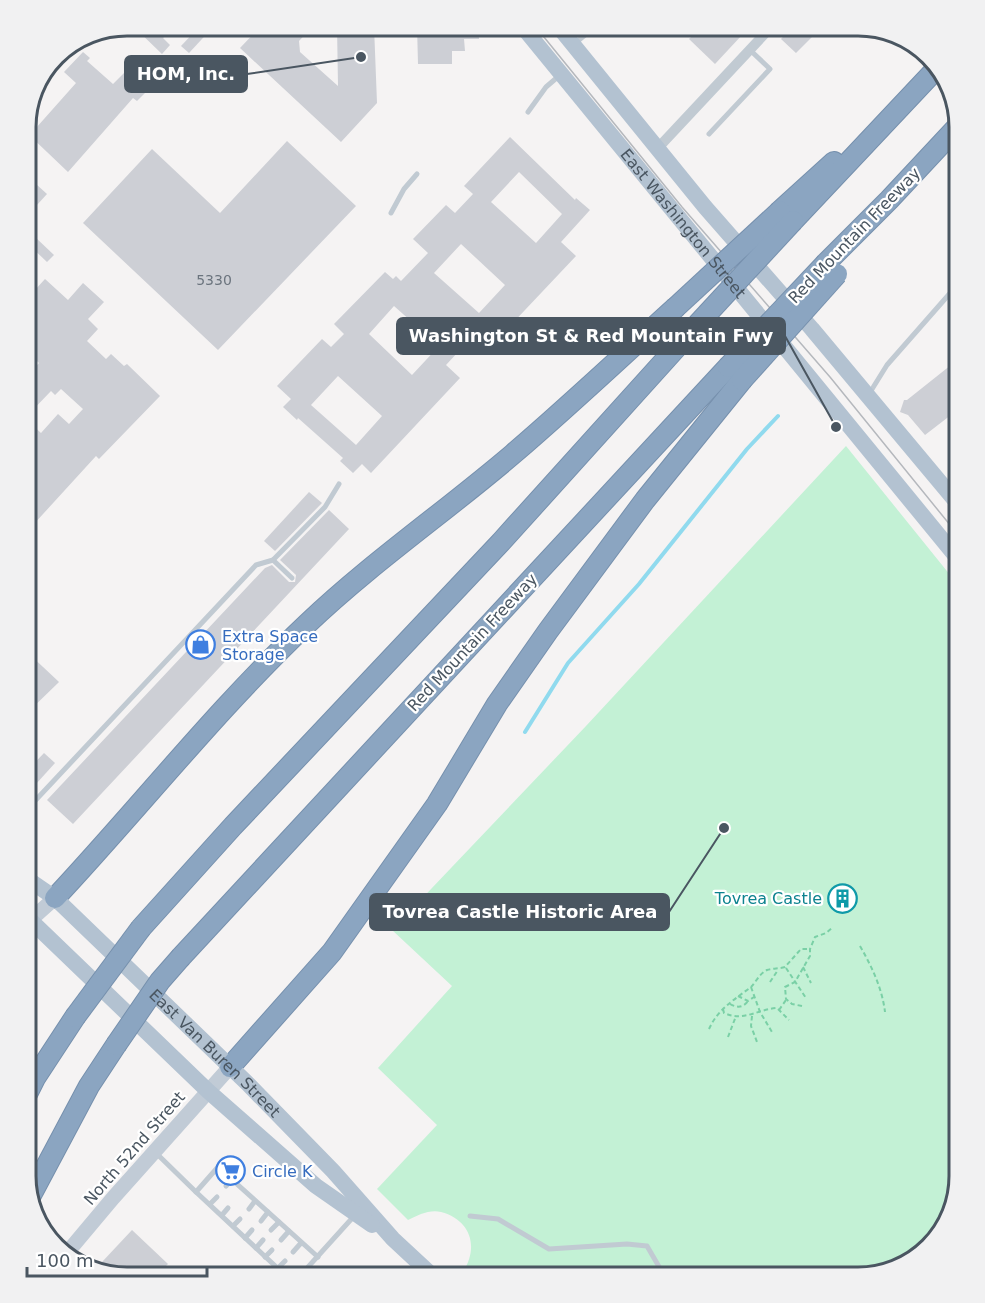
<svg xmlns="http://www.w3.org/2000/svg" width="985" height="1303" font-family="'DejaVu Sans',sans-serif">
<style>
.green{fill:#c3f1d5}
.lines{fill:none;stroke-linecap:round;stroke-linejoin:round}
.stream{stroke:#90daee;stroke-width:4}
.building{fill:#cdcfd5;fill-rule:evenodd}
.highway-casing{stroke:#7690ad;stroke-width:22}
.path{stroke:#7ad0a6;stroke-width:2;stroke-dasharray:4.5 3;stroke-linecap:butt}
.lane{stroke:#c1cad2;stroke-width:5}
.street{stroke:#c1cad2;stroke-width:10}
.secondary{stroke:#c1cbd6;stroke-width:15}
.primary{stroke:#b3c2d1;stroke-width:16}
.highway{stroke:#8ba5c1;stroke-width:20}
.tram{stroke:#b5b8bd;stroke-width:1.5}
.highway-bridge-casing{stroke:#7690ad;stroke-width:22;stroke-linecap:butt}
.highway-bridge{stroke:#8ba5c1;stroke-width:20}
.labels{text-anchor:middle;stroke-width:4.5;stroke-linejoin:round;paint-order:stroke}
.number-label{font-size:14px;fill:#6b747e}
.street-label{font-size:16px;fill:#4a5661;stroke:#fff}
.shop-label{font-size:16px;fill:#366cbe;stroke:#fff;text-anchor:start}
.culture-label{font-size:16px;fill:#0d838f;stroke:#fff;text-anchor:end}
.rim{fill:none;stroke:#4a5661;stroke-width:3}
.leader{fill:none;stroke:#4a5661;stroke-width:2}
.callout-dot{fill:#4a5661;stroke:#fff;stroke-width:2}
.callout{fill:#4a5661;stroke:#4a5661;stroke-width:2}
.callout-label{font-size:18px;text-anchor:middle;font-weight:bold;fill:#fff}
</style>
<rect width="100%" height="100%" fill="#f5f3f3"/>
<path class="green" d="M846,446L959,586V1176L946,1226L914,1261L858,1277H469L463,1272C479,1247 471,1220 441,1212C430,1209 418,1215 408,1220L377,1189L437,1125L378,1068L452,986L392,930L586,726Z"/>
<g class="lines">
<polyline class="stream" points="525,732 568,663 639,584 747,449 778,416"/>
</g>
<g class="building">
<polygon points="133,26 175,26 163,38 170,45 162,54"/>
<polygon points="200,26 214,26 189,53 181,46"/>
<polygon points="261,26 313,26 299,41 300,52 338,86 337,26 374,26 377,103 341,142 240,48"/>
<polygon points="417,26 478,26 479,39 464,39 465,51 452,51 452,64 418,64"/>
<polygon points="702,26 732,26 742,35 715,64 689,39"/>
<polygon points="793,26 798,26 803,31 807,26 823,26 796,53 781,39"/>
<polygon points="83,52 90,58 87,61 113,84 124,73 145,93 137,101 133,98 68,172 26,132 26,130 32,124 36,128 76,83 64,72"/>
<path d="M510,137L575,200L576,198L590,210L561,242L576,256L490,347L481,338L477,342L472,337L446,365L460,378L371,473L362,464L353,473L340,461L343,458L298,418L297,420L283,407L291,399L277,386L322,339L331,347L344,334L334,324L385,272L393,279L396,276L401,281L428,253L413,239L446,205L455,213L473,194L464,186ZM519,172L562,214L536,243L491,202ZM461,244L505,285L479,313L434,273ZM394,306L439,346L412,375L369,334ZM338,376L382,416L356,445L311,405Z"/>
<polygon points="287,141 356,206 218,350 83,223 152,149 220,213"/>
<polygon points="26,175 47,194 26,217"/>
<polygon points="34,236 54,255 47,262 27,243"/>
<polygon points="45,279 68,300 83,283 104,302 88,319 98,329 87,341 106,359 111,354 124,366 127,364 160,396 99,459 96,456 33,525 26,519 26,419 41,433 58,414 69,424 83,409 61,389 55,395 51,391 26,417 26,377 39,363 26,350 26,281 35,290"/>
<polygon points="951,365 960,375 960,408 925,435 908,415 900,412 904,400 907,400"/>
<polygon points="309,492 322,503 275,551 264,541"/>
<polygon points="329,510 349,529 73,824 47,800 265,568 272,565 289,582 295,582 296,575 280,560"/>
<polygon points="26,651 59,682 26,714"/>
<polygon points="44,753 55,763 26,795 26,772"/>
<polygon points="843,884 849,884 857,892 857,898 842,911 836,912 828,904 829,897"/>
<polygon points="132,1230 168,1264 155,1277 121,1277 102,1262"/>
</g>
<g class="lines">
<defs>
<g id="highway">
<polyline points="780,211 834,162"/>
<polyline points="793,221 938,67"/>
<polyline points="826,263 889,200 959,125"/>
<path d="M55,898C140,807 217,709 307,624C371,563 445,512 513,454C568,407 621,357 675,308"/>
<polyline points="141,928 233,826 501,542 695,327"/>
<polyline points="181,957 728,367"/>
<polyline points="230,1067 332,952 437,804 497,704 548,631 645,500 742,380"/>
<polyline points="26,1096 35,1078 75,1017"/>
<polyline points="31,1195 89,1086 116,1045"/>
</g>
</defs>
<use href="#highway" class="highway-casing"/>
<g class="path">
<path d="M860,946C872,967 882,988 885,1012"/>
<polyline points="803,967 811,983"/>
<polyline points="786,968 806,998"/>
<polyline points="770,982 778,970"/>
<polyline points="751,987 760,1012 772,1032"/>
<polyline points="738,996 748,1001 754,997"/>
<path d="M730,1004C737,1008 743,1008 748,1001"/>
<polyline points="802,1006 792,1004 786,999 785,987 795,982 810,956 810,949 815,937 826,933 832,928"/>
<path d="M723,1009L724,1013C744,1022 758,1009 777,1008L789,1020"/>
<polyline points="779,1010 786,1000"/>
<polyline points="752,1016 751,1026 757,1042"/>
<path d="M709,1029C718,1009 734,1000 751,987C756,982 759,974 767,970C773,968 779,969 785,967L801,949H810"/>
<polyline points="728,1037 736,1016"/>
</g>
<g class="lane">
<polyline points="574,44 596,26"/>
<polyline points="528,112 546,87 560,75"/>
<polyline points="709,134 770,69 750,50"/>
<polyline points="391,213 404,189 417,174"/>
<polyline points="869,394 887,365 959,283"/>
<polyline points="273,560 292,578"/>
<polyline points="26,808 32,804 256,565 273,560 325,507 339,484"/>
<polyline points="156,1153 196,1192"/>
<polyline points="226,1186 232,1179"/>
<polyline points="210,1204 217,1197"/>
<polyline points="249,1209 255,1201"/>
<polyline points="222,1215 228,1208"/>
<polyline points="470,1216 498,1219 549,1249 627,1244 647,1246 665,1277"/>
<polyline points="261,1221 268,1212"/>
<polyline points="233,1226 240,1219"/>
<polyline points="271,1230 279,1222"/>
<polyline points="245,1238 252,1230"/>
<polyline points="281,1240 289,1231"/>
<polyline points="256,1248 263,1240"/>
<polyline points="293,1252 301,1243"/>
<polyline points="265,1257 272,1250"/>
<polyline points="277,1269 285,1261"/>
<polyline points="287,1277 196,1192 218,1167 318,1257"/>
<polyline points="299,1277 355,1215"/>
</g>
<polyline class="street" points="657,149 772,26"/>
<g class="secondary">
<polyline points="26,924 55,898"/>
<polyline points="66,1254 113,1198 230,1067"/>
</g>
<g class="primary">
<path id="s1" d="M522,26L959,560"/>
<polyline points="558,26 705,207 812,329 959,505"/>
<path id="s2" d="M26,878L55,898L247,1083L333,1171L393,1239L434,1277"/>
<polyline points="26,916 208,1091 316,1186 372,1225"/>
</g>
<use href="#highway" class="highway"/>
<polyline class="tram" points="535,26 682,207 830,377 959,536"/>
<defs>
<g id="highway-bridge">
<polyline points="675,308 780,211"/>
<polyline points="695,327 793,221"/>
<polyline points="728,367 826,263"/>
<polyline points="742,380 837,274"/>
<polyline points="75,1017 141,928"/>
<polyline points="116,1045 160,981 181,957"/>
</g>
</defs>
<use href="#highway-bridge" class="highway-bridge-casing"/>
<use href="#highway-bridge" class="highway-bridge"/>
</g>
<defs>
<symbol id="shop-ring" viewBox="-11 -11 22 22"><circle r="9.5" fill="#fff" stroke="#3f7fe0" stroke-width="1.5"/><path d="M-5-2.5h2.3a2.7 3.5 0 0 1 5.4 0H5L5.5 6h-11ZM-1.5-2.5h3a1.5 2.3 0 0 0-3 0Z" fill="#3f7fe0"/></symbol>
<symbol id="building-ring" viewBox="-11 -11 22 22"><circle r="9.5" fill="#fff" stroke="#0f9aa8" stroke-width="1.5"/><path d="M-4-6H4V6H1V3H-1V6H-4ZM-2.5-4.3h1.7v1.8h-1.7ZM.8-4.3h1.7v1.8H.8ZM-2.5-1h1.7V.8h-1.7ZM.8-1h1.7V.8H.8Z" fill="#0f9aa8"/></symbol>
<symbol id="supermarket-ring" viewBox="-11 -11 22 22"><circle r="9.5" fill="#fff" stroke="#3f7fe0" stroke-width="1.5"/><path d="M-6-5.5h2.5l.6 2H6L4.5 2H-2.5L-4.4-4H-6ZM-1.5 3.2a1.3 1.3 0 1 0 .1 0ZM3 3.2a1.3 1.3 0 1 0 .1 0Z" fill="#3f7fe0"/></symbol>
</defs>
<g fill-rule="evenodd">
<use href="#shop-ring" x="184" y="628" width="33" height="33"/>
<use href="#building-ring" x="826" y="882" width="33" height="33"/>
<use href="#supermarket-ring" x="214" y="1154" width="33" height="33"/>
</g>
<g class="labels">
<g class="number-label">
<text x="214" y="285">5330</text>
</g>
<g class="street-label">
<text dy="6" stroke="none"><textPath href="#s1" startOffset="255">East Washington Street</textPath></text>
<text transform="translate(854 235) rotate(-46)" y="6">Red Mountain Freeway</text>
<text transform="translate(472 642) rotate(-47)" y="6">Red Mountain Freeway</text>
<text dy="6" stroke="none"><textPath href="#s2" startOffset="258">East Van Buren Street</textPath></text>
<text transform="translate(134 1148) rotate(-49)" y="6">North 52nd Street</text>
</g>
<g class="shop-label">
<text x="222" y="642">Extra Space<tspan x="222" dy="18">Storage</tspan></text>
<text x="252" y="1177">Circle K</text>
</g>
<g class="culture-label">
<text x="822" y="904">Tovrea Castle</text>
</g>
</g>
<path d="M0 0H985V1303H0ZM127 36H858A91 91 0 0 1 949 127V1176A91 91 0 0 1 858 1267H127A91 91 0 0 1 36 1176V127A91 91 0 0 1 127 36Z" fill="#f1f1f2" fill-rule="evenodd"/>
<path class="rim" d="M127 36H858A91 91 0 0 1 949 127V1176A91 91 0 0 1 858 1267H127A91 91 0 0 1 36 1176V127A91 91 0 0 1 127 36Z"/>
<path class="leader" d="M361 57L247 74M836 427L785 336M724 828L669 912"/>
<g class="callout-dot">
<circle cx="361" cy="57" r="6"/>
<circle cx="836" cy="427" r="6"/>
<circle cx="724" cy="828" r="6"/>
</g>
<g class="callout">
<rect x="125" y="56" width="122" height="36" rx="6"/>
<rect x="397" y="318" width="388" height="36" rx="6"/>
<rect x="370" y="894" width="299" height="36" rx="6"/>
</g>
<g class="callout-label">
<text x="186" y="80">HOM, Inc.</text>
<text x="591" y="342">Washington St &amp; Red Mountain Fwy</text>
<text x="520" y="918">Tovrea Castle Historic Area</text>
</g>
<path d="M27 1267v9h180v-9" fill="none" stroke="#4a5661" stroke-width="3"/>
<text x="36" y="1267" font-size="18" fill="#4a5661" stroke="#ffffff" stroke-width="4.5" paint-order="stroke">100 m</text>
</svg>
